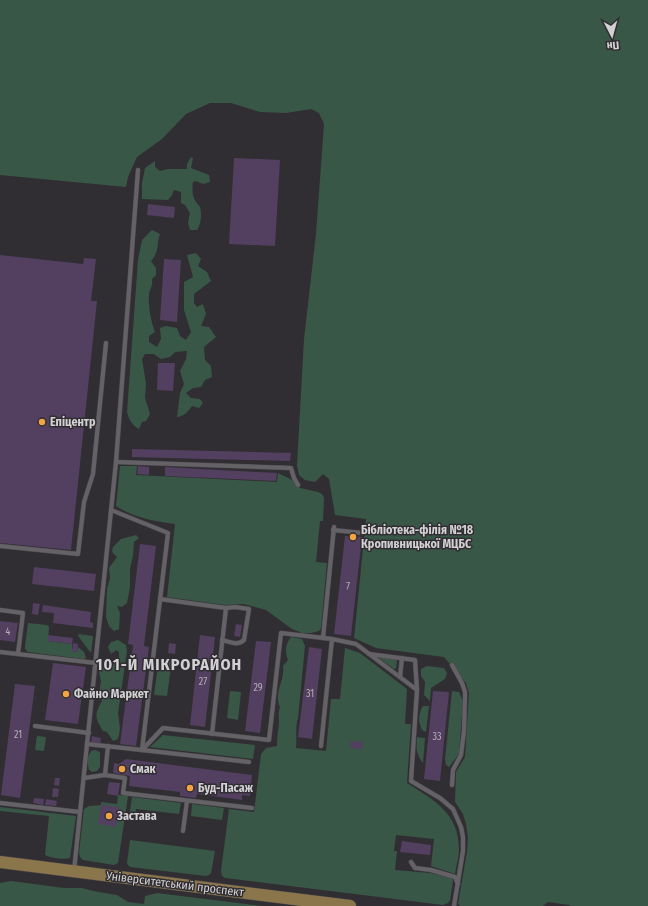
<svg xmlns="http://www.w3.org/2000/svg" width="648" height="906" font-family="'Fira Sans Condensed',sans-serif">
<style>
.green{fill:#395747}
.building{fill:#533f60}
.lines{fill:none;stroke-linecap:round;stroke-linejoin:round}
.service-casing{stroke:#4c4a4e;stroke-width:5}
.primary-casing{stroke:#4c4a4e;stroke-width:13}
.service{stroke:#646266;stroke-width:4}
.primary{stroke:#8b754a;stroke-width:12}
.poi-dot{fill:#f3a442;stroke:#302e32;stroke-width:1.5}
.labels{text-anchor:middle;stroke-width:3;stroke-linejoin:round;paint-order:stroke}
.number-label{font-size:10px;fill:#b2acb6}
.poi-label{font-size:12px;font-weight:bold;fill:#d2d0d3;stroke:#302e32;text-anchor:start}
.street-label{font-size:12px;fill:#d2d0d3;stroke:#302e32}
.district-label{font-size:16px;font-weight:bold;letter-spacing:1px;fill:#d2d0d3;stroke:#302e32}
</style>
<rect width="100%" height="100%" fill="#302e32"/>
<g class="green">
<polygon points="0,0 648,0 648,906 571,906 569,905 548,902 543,906 460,906 458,904 467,852 468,838 466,824 463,814 455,802 456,772 465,757 469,693 466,683 444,657 376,648 354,638 366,519 335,515 329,479 323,474 315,482 305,480 299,475 297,465 304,339 316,234 324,124 319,113 311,109 286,113 260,112 231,103 210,103 186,114 162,139 137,157 128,177 126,187 0,175"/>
<path d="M191,157L193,158L191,168L209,175L210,182L203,184L196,181L193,182C192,189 192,196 196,202C197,204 199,205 200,207C202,214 201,224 197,230H190L188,223L190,213L185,205L181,203V192L174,190L172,195L168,200L142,199V183L145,168L155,161V167L160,171L168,169H187V164Z"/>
<path d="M152,230L160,234C156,245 160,251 151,261L156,268V275L152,279C153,287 150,288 149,294C148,305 151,322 155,332L149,336V342L157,347L161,339L160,328L166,326L177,328L180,336L186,340L191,332L184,310V282L193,277L187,255L196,253L201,259L198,266L207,272L211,281L194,294V303L197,307L203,304L206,314L201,326L209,327L216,337L204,347L205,360L211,366L212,377L205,380L201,387L193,388L186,393L191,398L200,399L203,403L199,408L192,406C188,412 184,416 177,417L180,393L184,384L180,371L186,359L187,351L175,352L170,357L161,359L154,354H145L142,359L146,384L145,398L150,414L146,421L142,422L139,429C132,425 129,420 127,412L138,260L142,240Z"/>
<path d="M120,466H137L136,475L277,482L278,473L292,480L300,488L318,492L322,494L324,498L323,521H320L316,562L327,563L321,628L319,631L311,633H302L292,629L266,610L244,604L225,605L167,597L175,524C154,521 134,518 116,506Z"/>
<polygon points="136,535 139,538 134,542 133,556 130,569 130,587 127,603 122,607 117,606 120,613 119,629 114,631 109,626 106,617 107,589 110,578 109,568 117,557 112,552 113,547 121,539"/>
<polygon points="28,623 47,625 49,627 48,641 72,644 72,651 77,652 78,647 84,652 86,658 83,659 28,652 25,649 25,646"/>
<polygon points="79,634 93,636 91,653 78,636"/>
<path d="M291,637L302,639L305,646L298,718C295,726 297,739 296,748L326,751L331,699H340L345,648L360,653L407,689L405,724H411L407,783C435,801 459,813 459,850C459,858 456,866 455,874L431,866L434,839L396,835L394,851H397L395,870L430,873L452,878L453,881L450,900L448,903L443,905L225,878L222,876L221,871L229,809L254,812L261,754L266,748L277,746C277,738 278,731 279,723C279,716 278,713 280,707C273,692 285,682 283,666L288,660C285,652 285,644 291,637Z"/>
<path d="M118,640L126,645L127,651L118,713L120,729L118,739L113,741L107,732L103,731C95,717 94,715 102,701L99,693L101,681L99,672L102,665L108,668L119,660V652L116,650L111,654L108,647L111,642Z"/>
<polygon points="376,656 395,659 397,661 396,668 394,669"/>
<polygon points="159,658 172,660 167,696 154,695"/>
<polygon points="427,666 444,668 447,673 445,679 431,688 430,701 424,695 425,682 421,676 421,669"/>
<polygon points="230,691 241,692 238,720 227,718"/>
<polygon points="452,691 459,692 463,701 459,754 449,767 446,765 445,759"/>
<path d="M423,706H429L426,732L422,730C418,720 418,715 423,706Z"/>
<polygon points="163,735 255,745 253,759 150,747"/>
<polygon points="37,736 46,737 44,751 35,750"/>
<path d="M417,737L425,738L423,763C416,754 416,748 417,737Z"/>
<polygon points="95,750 100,752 100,767 97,771 92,772 89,770 87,759 91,751"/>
<polygon points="118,795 128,796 118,863 114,865 83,860 80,857 79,853 84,809 89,806 101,805 101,802 117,804"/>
<polygon points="132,797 181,803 179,814 136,809 135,819 129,818"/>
<polygon points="192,804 224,808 222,820 191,816"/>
<path d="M0,807L76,816L70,858C64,860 51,858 45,855L49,816L0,811Z"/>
<polygon points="130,840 215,851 211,873 209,875 206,876 130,867 128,865 127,863"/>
<polygon points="11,881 64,888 82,888 93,891 117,895 128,902 144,904 145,896 157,893 263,906 0,906 0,883"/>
</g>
<g class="building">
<polygon points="234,158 280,160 275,246 229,244"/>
<polygon points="148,204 175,207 174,218 147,215"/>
<polygon points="0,255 83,264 84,258 96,259 91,301 97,301 71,550 0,543"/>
<polygon points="164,259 181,260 177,322 160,320"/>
<polygon points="158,363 175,363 173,391 157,390"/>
<polygon points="132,449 291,453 290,461 132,457"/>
<polygon points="138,466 149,467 149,475 137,474"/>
<polygon points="165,467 277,473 276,481 165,476"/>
<polygon points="345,536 362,537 351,636 334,634"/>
<polygon points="140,544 156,546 144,646 149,647 136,746 120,744 133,645 128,644"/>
<polygon points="34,567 96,574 94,591 32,584"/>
<polygon points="33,603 40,604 38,615 32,614"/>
<polygon points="43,605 91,612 90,622 93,623 93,628 53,623 54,613 42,612"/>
<polygon points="0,621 18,623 15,642 0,640"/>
<polygon points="236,624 242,625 240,637 234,636"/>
<polygon points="48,635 73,638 72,644 48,641"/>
<polygon points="200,635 215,637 205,727 190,725"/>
<polygon points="256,641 271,642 260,733 245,731"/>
<polygon points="73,643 78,644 77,652 72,651"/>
<polygon points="169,643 176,644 175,654 168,653"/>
<polygon points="309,647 322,649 312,739 298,737"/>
<polygon points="53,663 86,667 78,724 45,720"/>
<polygon points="15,684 35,686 20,798 1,795"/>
<polygon points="433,691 449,692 440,781 424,779"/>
<polygon points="92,736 101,738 100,744 91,743"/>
<polygon points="351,741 363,742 362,749 350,748"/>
<polygon points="126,759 252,775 250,796 242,795 242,800 197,794 196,798 180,796 180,792 129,786 130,776 113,773 114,763 119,764"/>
<polygon points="55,778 60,778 59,786 54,785"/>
<polygon points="109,782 120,783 118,796 107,794"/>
<polygon points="53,788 59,789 58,797 52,797"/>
<polygon points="34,798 44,799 43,805 33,803"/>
<polygon points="46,799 57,801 56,806 45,805"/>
<polygon points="101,805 119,807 116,827 98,824"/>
<polygon points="402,841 431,845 430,855 400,852"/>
</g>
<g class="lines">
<defs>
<g id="service">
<polyline points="116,462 291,468 294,478 298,485"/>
<polyline points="333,530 362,533"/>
<polyline points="0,546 78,554 84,502 93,474 106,343"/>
<path d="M160,599L226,608L235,607L249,609L244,640C238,646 230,642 222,640"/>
<polyline points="0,610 23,613 18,654"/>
<polyline points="323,638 334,527"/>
<polyline points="332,639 356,644 417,690 411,781 440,798 453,809 461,827 463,837 463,851 454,906"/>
<polyline points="0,652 96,663"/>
<polyline points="369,654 415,660 417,690"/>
<polyline points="452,665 462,683 465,692 465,698 464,731 461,755 453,770 452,785"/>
<polyline points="400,677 402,658"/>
<polyline points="35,726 89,733"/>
<polyline points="212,734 226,608"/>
<polyline points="87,744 142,750 168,533 111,510"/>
<polyline points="142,750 163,728 269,740 281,633 332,639 321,746"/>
<polyline points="142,750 249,762"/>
<polyline points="105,775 108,746"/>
<polyline points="84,778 105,775 125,778 123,793 252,808"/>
<polyline points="0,803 80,812"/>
<polyline points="183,831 187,801"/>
<polyline points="411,862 415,868 431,870 455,877 458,884"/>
<polyline points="74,871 116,462 138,170"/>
</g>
<polyline id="primary" points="0,862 350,906"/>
</defs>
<use href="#service" class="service-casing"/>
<use href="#primary" class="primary-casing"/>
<use href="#service" class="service"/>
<use href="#primary" class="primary"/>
</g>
<g class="poi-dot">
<circle cx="42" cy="422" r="4"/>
<circle cx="353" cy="537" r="4"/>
<circle cx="66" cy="694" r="4"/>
<circle cx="122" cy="769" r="4"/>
<circle cx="190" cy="788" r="4"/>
<circle cx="109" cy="816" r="4"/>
</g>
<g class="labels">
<g class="number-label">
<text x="348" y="590">7</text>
<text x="8" y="635">4</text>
<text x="203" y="685">27</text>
<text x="258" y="691">29</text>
<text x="310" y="697">31</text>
<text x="18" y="738">21</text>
<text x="437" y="740">33</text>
</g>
<g class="poi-label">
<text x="50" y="426">Епіцентр</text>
<text x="361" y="534">Бібліотека-філія №18<tspan x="361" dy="14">Кропивницької МЦБС</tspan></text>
<text x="74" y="698">Файно Маркет</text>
<text x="130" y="773">Смак</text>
<text x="198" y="792">Буд-Пасаж</text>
<text x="117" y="820">Застава</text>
</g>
<g class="street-label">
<text transform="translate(175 884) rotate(7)" y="4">Університетський проспект</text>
</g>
<g class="district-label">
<text x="169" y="670">101-Й МІКРОРАЙОН</text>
</g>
</g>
<g transform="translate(612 36) rotate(174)" stroke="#302e32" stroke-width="3" paint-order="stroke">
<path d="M0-3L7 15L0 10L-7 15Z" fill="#d2d0d3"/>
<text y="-6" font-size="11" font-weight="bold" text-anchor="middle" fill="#d2d0d3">Пн</text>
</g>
</svg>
